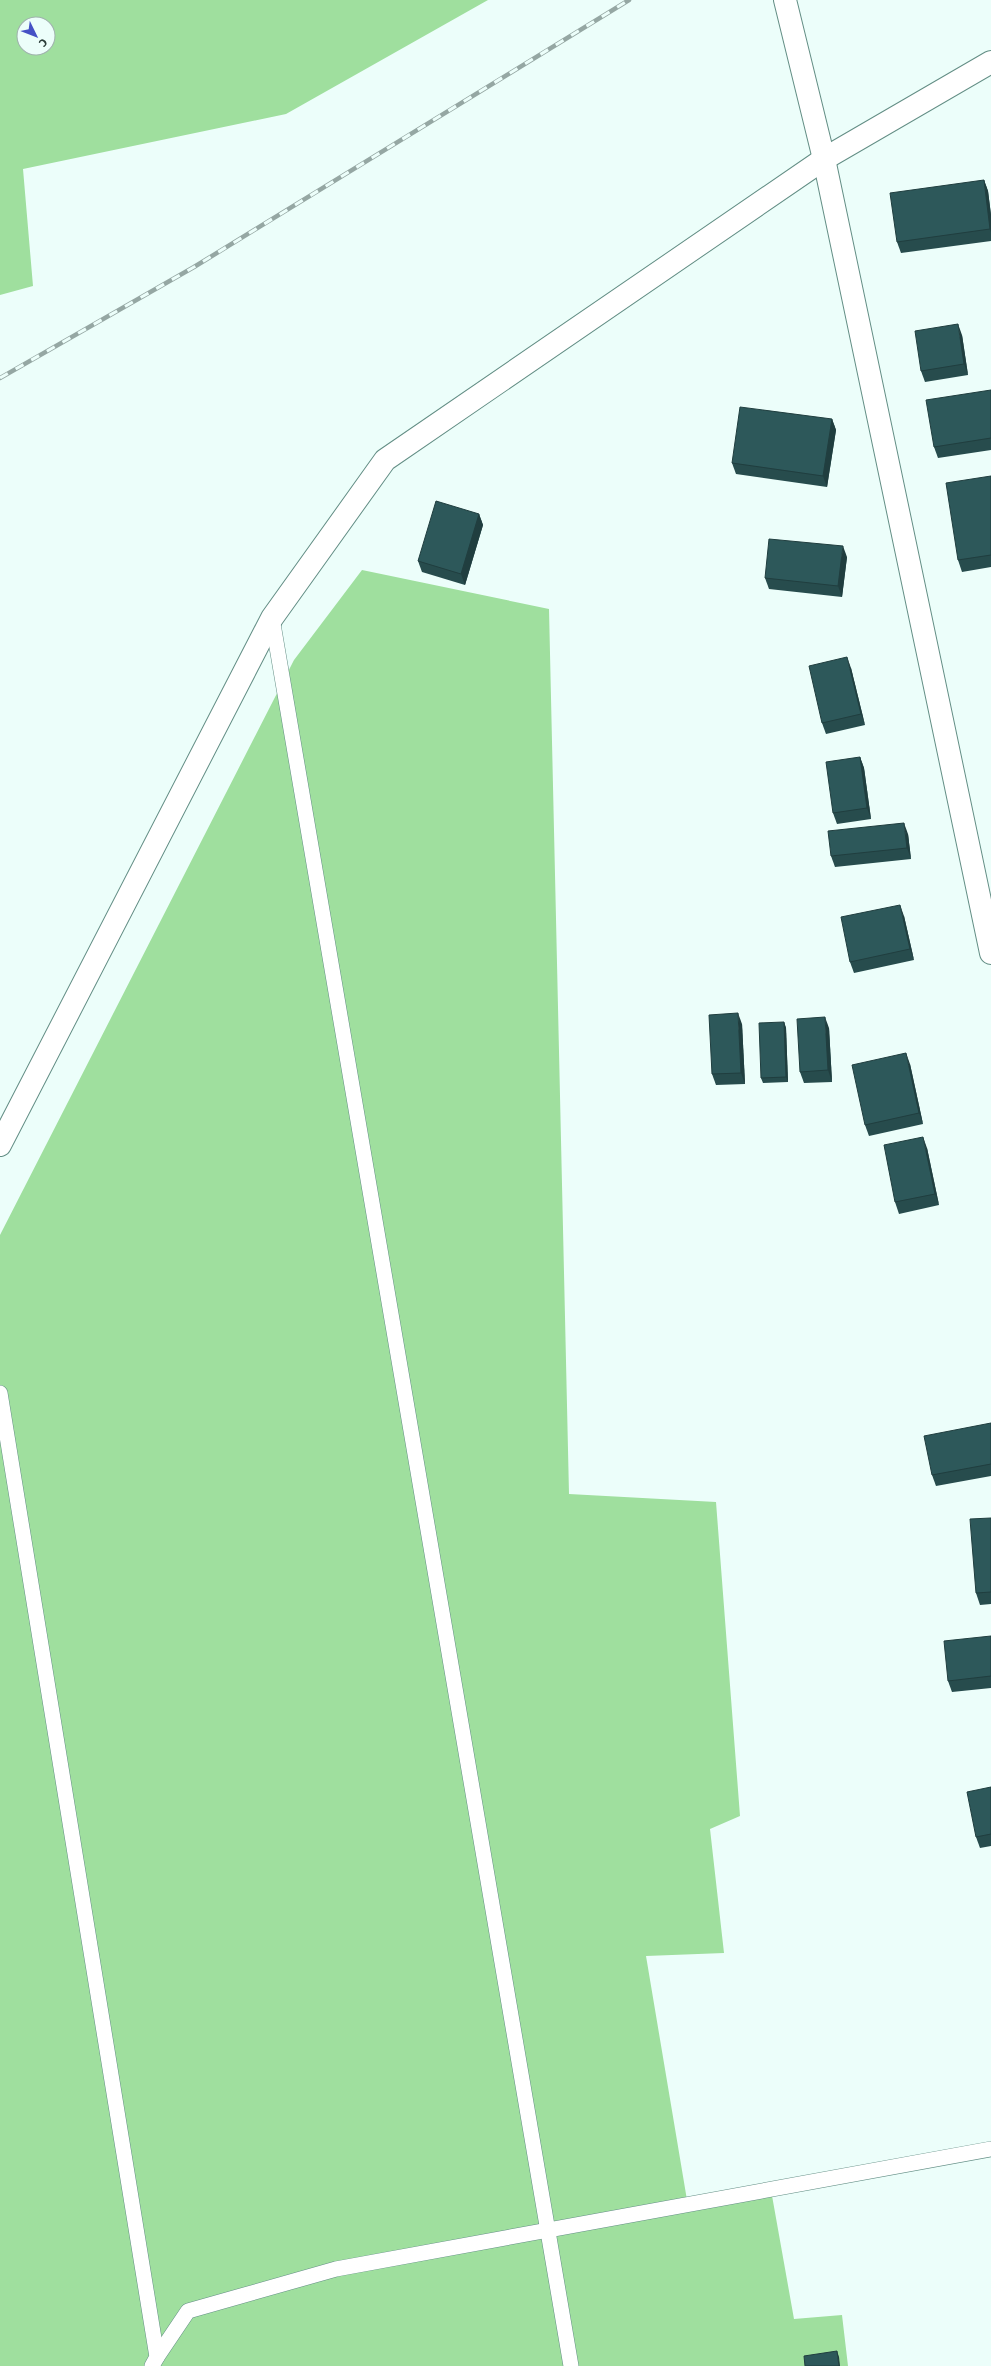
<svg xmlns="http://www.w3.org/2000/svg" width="991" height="2366" font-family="'Fira Sans',sans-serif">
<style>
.green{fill:#9fdf9e;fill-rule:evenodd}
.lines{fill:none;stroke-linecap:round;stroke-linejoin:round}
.lane-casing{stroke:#638e85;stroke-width:16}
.street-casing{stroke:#638e85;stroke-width:24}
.lane{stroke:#fff;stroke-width:15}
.street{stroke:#fff;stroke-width:22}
.rail-casing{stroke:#95a7a3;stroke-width:4.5}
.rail{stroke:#ecfefa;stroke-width:3;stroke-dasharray:9;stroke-linecap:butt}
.wall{fill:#274c4d}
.shaded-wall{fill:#203e3f}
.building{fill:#2d585a;stroke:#203e3f}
</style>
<rect width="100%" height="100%" fill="#ecfefa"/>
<g class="green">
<path d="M0,0H488L286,114L23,169L33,286L0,295ZM24,24H48V48H24Z"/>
<polygon points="362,570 549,609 569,1494 716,1502 740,1816 710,1829 724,1953 646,1956 688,2206 771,2190 794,2319 842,2315 848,2366 0,2366 0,1235 294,660"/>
</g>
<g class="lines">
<defs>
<g id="lane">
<polyline points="272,618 571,2366"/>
<polyline points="0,1393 157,2357 152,2366"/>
<polyline points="157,2357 188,2311 336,2269 991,2149"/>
</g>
<g id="street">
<polyline points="785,0 824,159 991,953"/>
<polyline points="0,1145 272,618 385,460 824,159 991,62"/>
</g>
</defs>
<use href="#lane" class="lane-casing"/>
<use href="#street" class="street-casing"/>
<use href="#lane" class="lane"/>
<use href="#street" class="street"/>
<defs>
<polyline id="rail" points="0,378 194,267 629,0"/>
</defs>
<use href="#rail" class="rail-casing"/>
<use href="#rail" class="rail"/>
</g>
<g class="wall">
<polygon points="984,180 988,191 991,215 991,241 901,253 897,242"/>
<polygon points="962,335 968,375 925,382 921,371"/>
<polygon points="991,390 991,450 938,458 934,447"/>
<polygon points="832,419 836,430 827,487 736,474 732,463"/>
<polygon points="991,476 991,567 962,572 958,560"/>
<polygon points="479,514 483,525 465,585 422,572 418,561"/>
<polygon points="847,557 842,597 769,589 765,578"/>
<polygon points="851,668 865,725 826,734 822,723"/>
<polygon points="860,757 864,768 871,819 837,824 833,813"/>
<polygon points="908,834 911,859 835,867 831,856"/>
<polygon points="904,916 914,960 854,973 850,962"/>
<polygon points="784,1022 786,1028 788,1082 763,1083 761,1078"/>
<polygon points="742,1024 745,1084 716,1085 712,1074"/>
<polygon points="829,1028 832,1082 804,1083 800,1072"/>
<polygon points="910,1064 923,1124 869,1136 865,1125"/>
<polygon points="927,1148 939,1205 899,1214 895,1202"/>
<polygon points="991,1423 991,1476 936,1486 932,1475"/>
<polygon points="991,1518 991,1604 980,1605 976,1593"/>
<polygon points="991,1636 991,1688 952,1692 948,1681"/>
<polygon points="991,1787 991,1846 980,1848 976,1837"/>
</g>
<g class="shaded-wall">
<polygon points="984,180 988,191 991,215 991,232 990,229"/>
<polygon points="958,324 962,335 968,375 964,364"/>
<polygon points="832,419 836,430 827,487 823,476"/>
<polygon points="479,514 483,525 465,585 461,574"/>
<polygon points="843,546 847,557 842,597 838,586"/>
<polygon points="847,657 851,668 865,725 861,714"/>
<polygon points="860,757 864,768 871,819 867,808"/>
<polygon points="904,823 908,834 911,859 907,848"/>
<polygon points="900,905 904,916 914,960 910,949"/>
<polygon points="738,1013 742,1024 745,1084 741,1073"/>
<polygon points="825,1017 829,1028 832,1082 828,1070"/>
<polygon points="784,1022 786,1028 788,1082 786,1077"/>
<polygon points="906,1053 910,1064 923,1124 919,1113"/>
<polygon points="923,1137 927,1148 939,1205 935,1194"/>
<polygon points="837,2351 839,2357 840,2366 839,2366"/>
</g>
<g class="building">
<polygon points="984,180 990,229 897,242 890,193"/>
<polygon points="958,324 964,364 921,371 915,331"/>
<polygon points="991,390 991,438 934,447 926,400"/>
<polygon points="740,407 832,419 823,476 732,463"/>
<polygon points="991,476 991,555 958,560 946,483"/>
<polygon points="436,501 479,514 461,574 418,561"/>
<polygon points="769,539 843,546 838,586 765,578"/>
<polygon points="847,657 861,714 822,723 809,666"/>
<polygon points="860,757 867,808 833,813 826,762"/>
<polygon points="904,823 907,848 831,856 828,831"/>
<polygon points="900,905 910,949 850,962 841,917"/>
<polygon points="738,1013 741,1073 712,1074 709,1015"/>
<polygon points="825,1017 828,1070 800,1072 797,1019"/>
<polygon points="784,1022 786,1077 761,1078 759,1023"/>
<polygon points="906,1053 919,1113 865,1125 852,1065"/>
<polygon points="923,1137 935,1194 895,1202 884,1145"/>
<polygon points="991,1423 991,1464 932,1475 924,1436"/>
<polygon points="991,1518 991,1592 976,1593 970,1519"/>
<polygon points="991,1636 991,1676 948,1681 944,1641"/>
<polygon points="991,1787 991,1834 976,1837 967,1792"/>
<polygon points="837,2351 839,2366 805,2366 804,2356"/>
</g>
<g transform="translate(36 36) rotate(133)"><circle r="19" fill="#ecfefa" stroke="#9fb1ad"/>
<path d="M0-3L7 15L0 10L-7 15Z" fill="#4551c5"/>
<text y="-6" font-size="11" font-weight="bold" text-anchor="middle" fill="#2c3e3a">С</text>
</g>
</svg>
